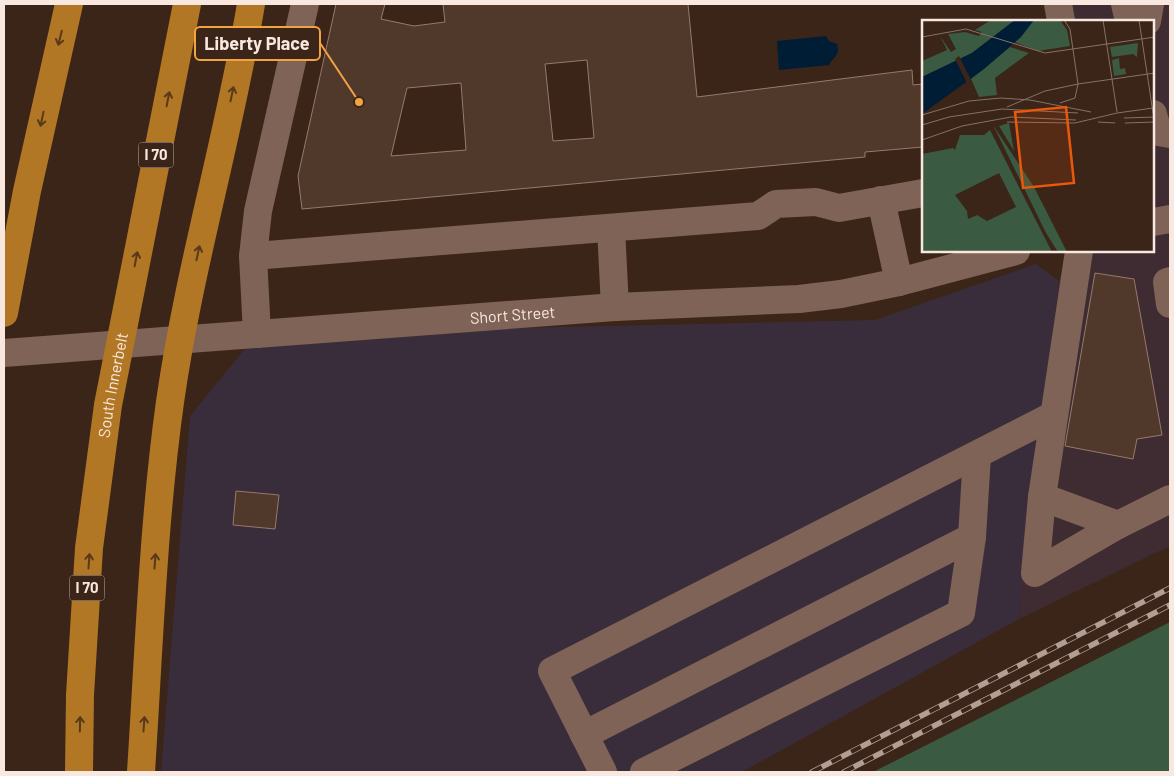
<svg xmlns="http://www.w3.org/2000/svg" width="1174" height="776" font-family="Barlow,sans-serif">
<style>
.commercial{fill:#3f2c32}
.industrial{fill:#3a2d3b}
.green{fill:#3a5a42}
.water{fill:#001d36}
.building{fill:#50382b;stroke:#967a6c;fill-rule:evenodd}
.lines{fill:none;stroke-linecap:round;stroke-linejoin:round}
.minor{stroke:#7e6356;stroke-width:28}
.highway{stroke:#b17724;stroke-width:28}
.rail-casing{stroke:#b19e95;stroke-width:5.5}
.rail{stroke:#3b2418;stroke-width:4;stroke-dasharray:11;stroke-linecap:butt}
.oneway{stroke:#58391b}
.labels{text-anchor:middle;stroke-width:4;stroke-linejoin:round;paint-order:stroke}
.shield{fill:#3b2418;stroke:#bfada4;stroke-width:1}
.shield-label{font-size:15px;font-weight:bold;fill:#f8e8e0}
.street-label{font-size:16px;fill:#f8e8e0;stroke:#3b2418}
.inset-road{fill:none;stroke:#877268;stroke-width:1}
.view{fill:#e8590c;fill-opacity:0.15;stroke:#e8590c;stroke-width:2.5}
.inset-edge{fill:none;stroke:#f8e8e0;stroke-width:2.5}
.leader{fill:none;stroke:#f3a442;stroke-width:2}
.callout-dot{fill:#f3a442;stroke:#3b2418;stroke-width:2}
.callout{fill:#3b2418;stroke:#f3a442;stroke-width:2}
.callout-label{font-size:18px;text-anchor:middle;font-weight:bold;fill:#f8e8e0}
</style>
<rect width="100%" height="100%" fill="#3b2418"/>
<polygon class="commercial" points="1058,4 1170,4 1170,546 1019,619 1059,281 1068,251 1153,251 1153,21 1061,21"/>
<polygon class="industrial" points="1036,264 1059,281 1019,619 742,772 161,772 190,416 257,334 875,320"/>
<polygon class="green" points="1170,622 1170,772 873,772"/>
<path class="water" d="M826,36L829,41L837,44C841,55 833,57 829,65L779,70L777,41Z"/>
<g class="building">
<path d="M336,4H385L381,19L414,26L445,22L443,4H688L697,97L912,70L913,85L923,84V147L865,152V157L302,209L298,176ZM587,60L594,138L553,141L545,64ZM461,83L466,150L391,156L407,88Z"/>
<polygon points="1095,273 1134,279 1162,435 1137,439 1133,459 1065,446"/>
<polygon points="236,491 279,495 275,529 233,525"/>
</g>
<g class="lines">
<g class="minor">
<polyline points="1058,4 1061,21"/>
<polyline points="1125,4 1129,21"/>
<polyline points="1147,21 1150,4"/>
<polyline points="1153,114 1158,132 1170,134"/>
<polyline points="881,200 899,282"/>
<polyline points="1153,222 1170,219"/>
<polyline points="611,228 615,307"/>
<polyline points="1079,251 1042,497 1118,525 1170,499"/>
<polyline points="253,256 758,216 776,204 816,202 839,208 923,193"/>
<polyline points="1170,281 1167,282 1170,304"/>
<polyline points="257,334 253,256 258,211 305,4"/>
<path id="s1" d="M4,353L615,307L799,299L841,294L899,282L1016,251"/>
<polyline points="1042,497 1035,573 1118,525"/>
<polyline points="584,735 972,537 977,455"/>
<polyline points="603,772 552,671 1054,415"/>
<polyline points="644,772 961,613 972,537"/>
</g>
<g class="highway">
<polyline points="4,313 27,191 69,4"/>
<path id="s2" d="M79,772L80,695L89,548L108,405L187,4"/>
<path d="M141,772C149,649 153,524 170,402C189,268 229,137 251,4"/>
</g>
<defs>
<g id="rail">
<polyline points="812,772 1170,588"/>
<polyline points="844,772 1170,605"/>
</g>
</defs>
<use href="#rail" class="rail-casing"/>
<use href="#rail" class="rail"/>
</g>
<defs><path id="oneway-shaft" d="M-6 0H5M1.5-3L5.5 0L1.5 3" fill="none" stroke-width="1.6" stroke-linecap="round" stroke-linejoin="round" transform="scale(1.25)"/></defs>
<g class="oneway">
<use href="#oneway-shaft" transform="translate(60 38) rotate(104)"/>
<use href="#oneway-shaft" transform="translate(232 94) rotate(-78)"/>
<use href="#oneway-shaft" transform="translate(168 99) rotate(-79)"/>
<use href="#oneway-shaft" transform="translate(42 119) rotate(102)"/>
<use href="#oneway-shaft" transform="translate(198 253) rotate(-78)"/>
<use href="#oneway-shaft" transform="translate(136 259) rotate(-79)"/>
<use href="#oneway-shaft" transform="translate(89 561) rotate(-86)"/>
<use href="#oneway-shaft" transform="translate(155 561) rotate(-86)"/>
<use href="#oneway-shaft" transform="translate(80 724) rotate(-89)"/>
<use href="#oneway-shaft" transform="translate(144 724) rotate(-86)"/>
</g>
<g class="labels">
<g class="shield">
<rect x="138.5" y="142.5" width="35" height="25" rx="4"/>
<rect x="69.5" y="575.5" width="35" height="25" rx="4"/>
</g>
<g class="shield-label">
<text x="156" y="160">I 70</text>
<text x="87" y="593">I 70</text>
</g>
<g class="street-label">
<text dy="6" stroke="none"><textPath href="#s1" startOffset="510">Short Street</textPath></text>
<text dy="6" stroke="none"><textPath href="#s2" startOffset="389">South Innerbelt</textPath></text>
</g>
</g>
<g transform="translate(922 20)">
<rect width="232" height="232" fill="#3b2418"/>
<path d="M69,0H93L50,33L0,57V41L25,30L18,16L29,32L34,29L26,14L43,12L57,16L60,12L53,10ZM112,0H138L145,10L148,26L116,31L93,22ZM216,23L215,37L211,34L190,37L188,27ZM88,27L107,33L73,58L75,75L57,77L49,59ZM197,38L198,49L203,48L204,54L192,56L190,40ZM87,103L92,131L77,106ZM71,105L112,167L145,232H136L124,213ZM68,110L130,232H0V134L31,128L33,130L38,115H62ZM77,153L94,187L65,201L55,195L46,199L45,191L33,175Z" fill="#3a5a42" fill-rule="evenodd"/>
<path d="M93,0H112L99,17L62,49L0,94V57L50,33Z" fill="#001d36"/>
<path d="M37,36L50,62L46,65L33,39Z" fill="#3b2418"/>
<path class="inset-road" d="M142,0L148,9L156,64M181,0L195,92M217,0L233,106M0,17L44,9L123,33L233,17M156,64L233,53M85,87L123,71L156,64L153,78L138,83M195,93L231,88M0,95L47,81L79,78L108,80L169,92M202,98L233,97M85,102L153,103L195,93M176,102L193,103M203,103L233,102M0,105L27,97L80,89L156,93M0,120L40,106L89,97L154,100"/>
<path class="view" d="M144,87L152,163L101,168L93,92Z"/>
<rect width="232" height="232" class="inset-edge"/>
</g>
<path class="leader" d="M359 102L320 43"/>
<circle class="callout-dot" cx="359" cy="102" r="5"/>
<rect class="callout" x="195" y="27" width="125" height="33" rx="5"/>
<g class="callout-label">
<text x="257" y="50">Liberty Place</text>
</g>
<rect width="1174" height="776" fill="none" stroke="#f8e8e0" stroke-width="10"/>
</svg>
